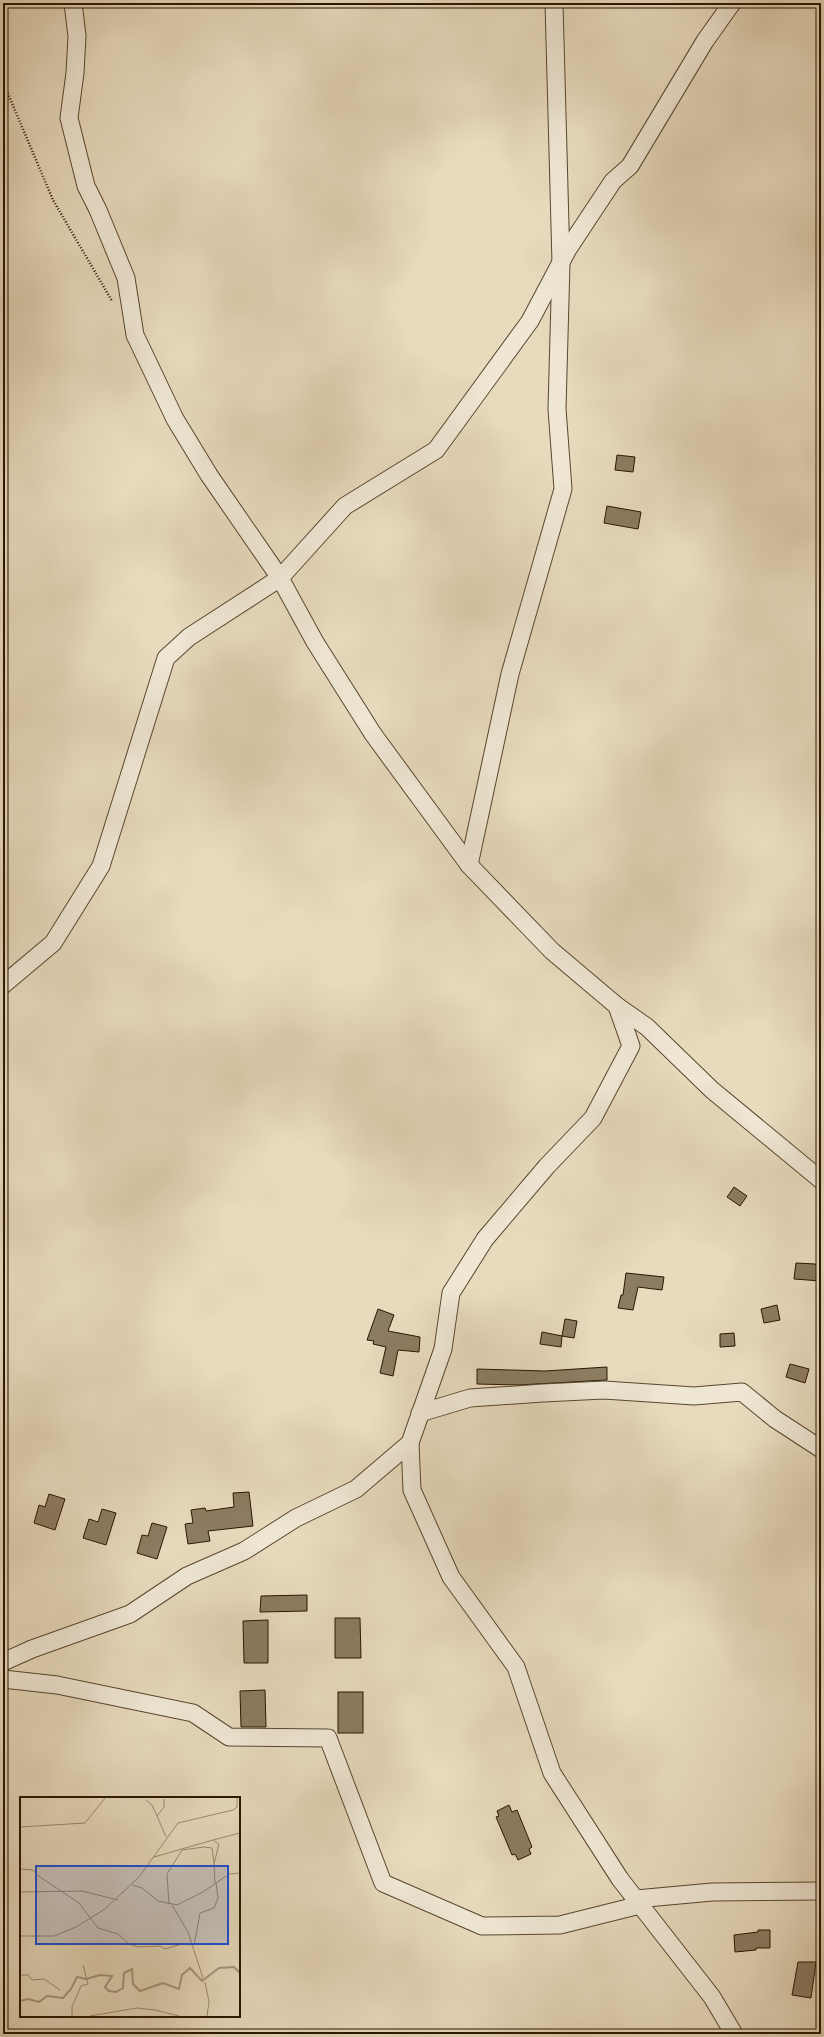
<svg xmlns="http://www.w3.org/2000/svg" width="824" height="2037" font-family="'IM FELL DW Pica',serif">
<style>
.building{fill:#8c7c62;stroke:#291600}
.lines{fill:none;stroke-linecap:round;stroke-linejoin:round}
.minor-casing{stroke:#58472f;stroke-width:19}
.path{stroke:#291600;stroke-width:2.5;stroke-dasharray:1 2;stroke-linecap:butt}
.minor{stroke:#efe7d4;stroke-width:17}
.inset-river{fill:none;stroke:#a6977d;stroke-width:2}
.inset-road{fill:none;stroke:#9b8c71;stroke-width:1}
.view{fill:#1d4ed8;fill-opacity:0.15;stroke:#1d4ed8;stroke-width:2}
.inset-edge{fill:none;stroke:#291600;stroke-width:2}
</style>
<rect width="100%" height="100%" fill="#e7dabd"/>
<filter id="stains"><feTurbulence type="fractalNoise" baseFrequency=".005" numOctaves="4"/><feColorMatrix values="0 0 0 0 .2 0 0 0 0 .09 0 0 0 0 .02 0 0 0 .5 -.17"/></filter>
<radialGradient id="worn" r=".72"><stop offset=".6" stop-color="#630" stop-opacity="0"/><stop offset="1" stop-color="#630" stop-opacity=".3"/></radialGradient>
<g class="building">
<polygon points="617,455 635,457 633,472 615,470"/>
<polygon points="607,506 641,512 638,529 604,523"/>
<polygon points="734,1187 747,1196 740,1206 727,1197"/>
<polygon points="796,1263 815,1264 821,1267 821,1281 794,1279"/>
<polygon points="626,1273 664,1277 662,1290 638,1287 633,1310 618,1308 621,1295 623,1295"/>
<polygon points="777,1305 780,1320 764,1323 761,1309"/>
<polygon points="378,1309 394,1315 388,1331 420,1337 419,1352 398,1350 393,1376 380,1373 386,1347 373,1344 374,1341 367,1340"/>
<polygon points="565,1319 577,1321 574,1338 562,1336"/>
<polygon points="542,1332 562,1336 561,1347 540,1344"/>
<polygon points="734,1333 735,1346 720,1347 720,1334"/>
<polygon points="790,1364 809,1369 805,1383 786,1377"/>
<polygon points="607,1367 607,1380 519,1385 477,1384 477,1369 545,1371"/>
<polygon points="249,1492 253,1526 208,1531 210,1541 188,1544 185,1524 193,1523 191,1510 205,1508 206,1511 234,1507 233,1493"/>
<polygon points="49,1494 65,1499 55,1530 34,1523 39,1505 45,1507"/>
<polygon points="102,1509 116,1513 106,1545 83,1538 89,1519 98,1522"/>
<polygon points="152,1523 167,1527 157,1559 137,1553 142,1535 148,1536"/>
<polygon points="307,1595 307,1611 260,1612 261,1596"/>
<polygon points="335,1618 360,1618 361,1658 335,1658"/>
<polygon points="268,1620 268,1663 244,1663 243,1621"/>
<polygon points="265,1690 266,1727 241,1727 240,1691"/>
<rect x="338" y="1692" width="25" height="41"/>
<polygon points="509,1805 512,1812 517,1810 532,1847 529,1849 531,1854 518,1860 515,1854 512,1855 496,1817 499,1816 497,1811"/>
<polygon points="758,1930 770,1930 770,1948 756,1948 756,1950 735,1952 734,1935 758,1932"/>
<polygon points="798,1962 816,1962 811,1998 792,1995"/>
</g>
<g class="lines">
<defs>
<g id="minor">
<polyline points="73,3 77,36 75,73 69,118 86,186 98,210 126,278 135,335 175,419 209,475 280,578 315,642 373,734 469,865 552,951 617,1006 647,1027 712,1090 821,1180"/>
<polyline points="469,865 510,674 563,489 557,409 561,263 554,3"/>
<polyline points="3,985 53,943 101,866 166,658 189,637 280,578 345,506 436,450 530,321 568,249 613,181 630,166 705,41 732,3"/>
<polyline points="617,1006 631,1046 593,1118 547,1166 485,1239 451,1293 443,1349 410,1443 412,1490 451,1577 516,1667 552,1773 620,1879 712,1997 734,2034"/>
<polyline points="420,1413 470,1398 543,1393 604,1390 694,1396 742,1392 775,1419 821,1449"/>
<polyline points="3,1662 32,1649 130,1614 187,1576 244,1551 296,1518 356,1489 410,1443"/>
<polyline points="3,1679 57,1685 193,1713 229,1737 328,1738 383,1883 482,1926 560,1925 640,1905"/>
<polyline points="636,1899 712,1892 821,1891"/>
</g>
</defs>
<use href="#minor" class="minor-casing"/>
<polyline class="path" points="3,82 53,200 112,301"/>
<use href="#minor" class="minor"/>
</g>
<g transform="translate(20 1797)">
<rect width="220" height="220" fill="#e7dabd"/>
<path class="inset-river" d="M0,204L8,202L19,205L27,199L43,201L51,192L57,180L66,182L80,178L92,179L85,190L89,194L96,195L103,191L104,176L112,172L113,187L120,194L143,186L159,192L162,178L170,171L182,184L199,171L214,170L220,176"/>
<path class="inset-road" d="M144,2V10L137,19L146,40M126,3L132,8L137,19M0,30L65,26L85,1M193,43L220,36M134,60L193,43L199,47L194,67L195,86M0,72L13,73L17,78L59,106L78,131L98,137L109,147L118,150L140,149L145,152L162,147L173,148M112,88L122,91L138,104L157,108L183,95L209,77L220,76M0,95L62,94L98,103M149,107L147,77L162,53L184,50L192,51L194,66M152,108L168,135L183,181M0,139H34L56,130L85,112L119,80L158,26L213,13L217,10V1M174,148L180,116L194,111L198,101L196,86M0,178H8L12,183L24,182L40,193M185,185L189,205L187,219M52,219V210L61,189L68,187L63,168M70,219L117,211L135,213L159,219"/>
<path class="view" d="M16,69H208V147H16Z"/>
<rect width="220" height="220" class="inset-edge"/>
</g>
<rect width="824" height="2037" fill="none" stroke="#e7dabd" stroke-width="16"/>
<rect x="4" y="4" width="816" height="2029" fill="none" stroke="#291600" stroke-width="2"/>
<rect x="8" y="8" width="808" height="2021" fill="none" stroke="#291600"/>
<rect width="100%" height="100%" filter="url(#stains)"/>
<rect width="100%" height="100%" fill="url(#worn)"/>
</svg>
